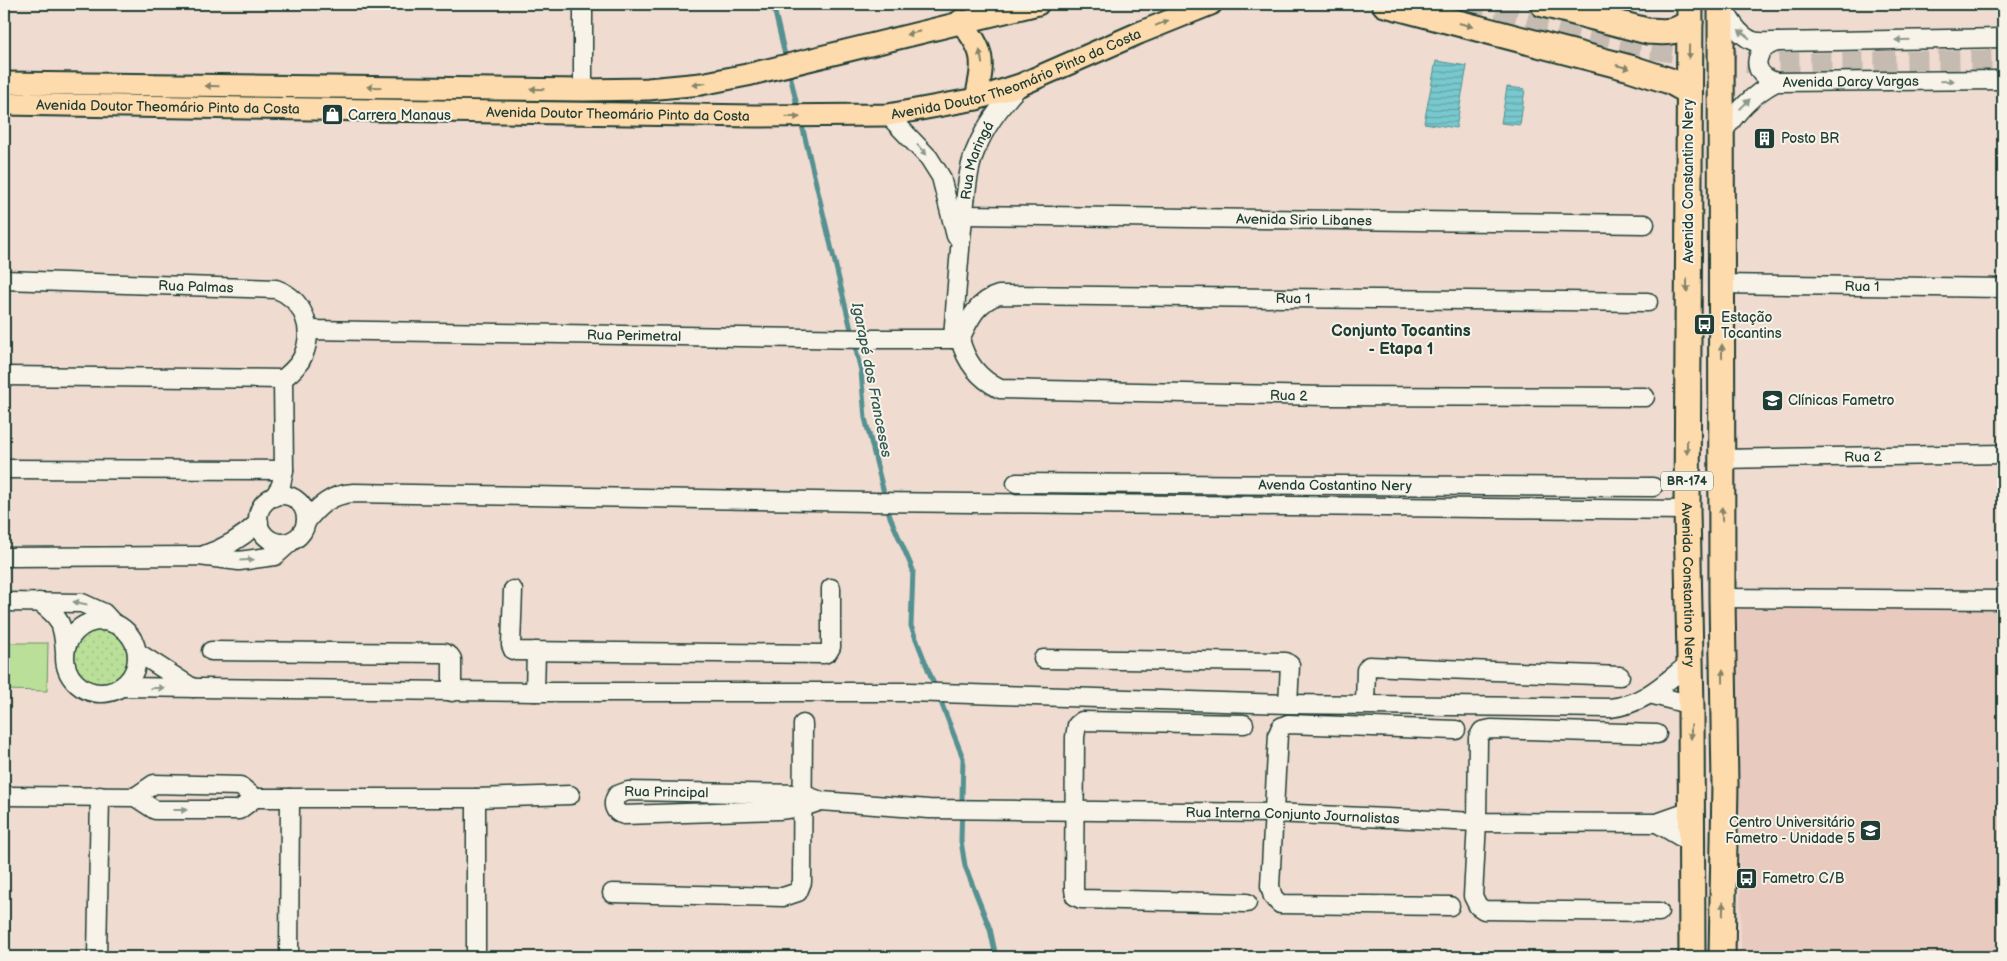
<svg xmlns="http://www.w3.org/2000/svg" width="2007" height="961" font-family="'Balsamiq Sans',sans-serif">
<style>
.built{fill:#e9cabf}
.grass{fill:url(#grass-dots);stroke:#6c8e66}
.garden{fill:#badf99;stroke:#6c8e66}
.water{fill:url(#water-rules);stroke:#549190}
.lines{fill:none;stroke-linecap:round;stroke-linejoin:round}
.stream{stroke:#549190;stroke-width:5}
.major-tunnel{stroke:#c5bbb1;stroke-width:21;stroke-dasharray:21 11;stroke-linecap:butt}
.minor-casing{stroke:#1f3d34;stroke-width:21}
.major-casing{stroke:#1f3d34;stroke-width:25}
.highway-casing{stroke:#1f3d34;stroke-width:29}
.minor{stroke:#f7f3e8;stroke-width:18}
.major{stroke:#fedbac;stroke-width:21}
.highway{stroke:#fedbac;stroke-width:25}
.oneway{fill:#83846a}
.oneway2{fill:#8b988e}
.labels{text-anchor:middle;stroke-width:4;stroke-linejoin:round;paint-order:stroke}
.shield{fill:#f7f3e8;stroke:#60746a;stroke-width:1}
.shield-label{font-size:12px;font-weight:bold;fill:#1f3d34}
.street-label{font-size:14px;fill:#1f3d34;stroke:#f7f3e8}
.poi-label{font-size:14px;fill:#1f3d34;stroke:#f7f3e8;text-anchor:start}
.water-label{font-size:15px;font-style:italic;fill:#315953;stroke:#f7f3e8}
.quarter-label{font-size:16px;font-weight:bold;fill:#1f3d34;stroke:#f7f3e8}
</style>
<defs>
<pattern id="grass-dots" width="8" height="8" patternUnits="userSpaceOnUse" patternTransform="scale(1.25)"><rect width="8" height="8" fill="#badf99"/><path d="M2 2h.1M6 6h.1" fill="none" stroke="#9fc084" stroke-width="1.8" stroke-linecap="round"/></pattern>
<pattern id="water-rules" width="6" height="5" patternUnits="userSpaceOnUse" patternTransform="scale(1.25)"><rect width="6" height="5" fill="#78c9ce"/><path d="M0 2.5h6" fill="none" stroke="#62a4a8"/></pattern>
</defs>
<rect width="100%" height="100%" fill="#efdbd0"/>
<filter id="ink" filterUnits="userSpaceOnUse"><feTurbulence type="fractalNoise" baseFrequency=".02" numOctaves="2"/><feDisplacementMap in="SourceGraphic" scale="10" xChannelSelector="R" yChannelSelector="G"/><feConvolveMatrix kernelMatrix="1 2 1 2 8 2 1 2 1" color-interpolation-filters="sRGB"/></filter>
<g filter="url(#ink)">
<polygon class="built" points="1736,604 2003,606 2003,957 1741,957"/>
<circle class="grass" cx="100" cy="656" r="31"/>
<polygon class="garden" points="4,643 48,643 47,691 4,690"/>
<g class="water">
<polygon points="1436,61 1467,66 1456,128 1424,123"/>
<polygon points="1507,87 1525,89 1520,125 1501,123"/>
</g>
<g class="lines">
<g class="stream">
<polyline points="773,4 786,59"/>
<polyline points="789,70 798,110"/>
<polyline points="801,121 861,371 865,418 890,517 913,570 911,626 963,758 961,841 965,866 990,929 996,957"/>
</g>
<polyline class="major-tunnel" points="1465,4 1583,36 1630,46 1758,64 2003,60"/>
<defs>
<g id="minor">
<path d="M1723,4C1728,18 1738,35 1753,41C1760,43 1771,42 1778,42L2003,38"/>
<path d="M1776,82C1750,75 1752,49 1777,42"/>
<polyline points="583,90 583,4"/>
<polyline points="888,115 929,158 941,177 956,236"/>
<path id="s1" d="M1721,135C1737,112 1751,95 1776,82L2003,80"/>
<path id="s2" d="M964,215L1645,224"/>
<path id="s3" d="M4,280L276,289C303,299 315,328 303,356C299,366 291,372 283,379L284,470L281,485L274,497"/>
<path id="s4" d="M1721,284L2003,288"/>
<path id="s5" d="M308,330L868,339H960"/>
<path id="s6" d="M953,339C956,296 959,253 964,210C967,189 968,166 977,147C987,123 1003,103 1020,85"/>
<path id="s7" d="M960,339C966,362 978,378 1000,389L1327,396L1645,397"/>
<path id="s8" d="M960,339C969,320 977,301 999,295L1648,302"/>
<polyline points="4,376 283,379"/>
<path id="s9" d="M1722,459L2003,454"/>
<polyline points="4,469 284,470"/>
<path id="s10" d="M1016,483L1653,487"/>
<circle cx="282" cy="519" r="24"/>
<path d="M306,522C318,506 332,494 353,493L872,502L1687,510"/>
<path d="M204,555C226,548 242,538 259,522"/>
<polyline points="4,557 199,556 239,561 275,556 293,540"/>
<polyline points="513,590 511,645 513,650 516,651 824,654 828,652 831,647 831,588"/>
<polyline points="1722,598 2003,600"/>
<polyline points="4,602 82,603 104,613 114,624"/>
<path d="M39,602C61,618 63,624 65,651"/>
<circle cx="101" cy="657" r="36"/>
<polyline points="211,651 444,653 450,656 452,659 452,692"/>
<polyline points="137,652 193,688"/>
<polyline points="1043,659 1286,662 1290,665 1288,704"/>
<path d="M121,687L535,692H909L1288,704L1610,708C1645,704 1664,683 1690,663"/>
<polyline points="535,692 536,651"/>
<polyline points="1650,694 1691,705"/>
<polyline points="1365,704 1366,670 1369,666 1620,676"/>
<polyline points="1244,724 1082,721 1077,725 1075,737 1074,889 1075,896 1081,899 1247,903"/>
<polyline points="1657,734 1491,729 1482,731 1478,738 1477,822 1473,896 1478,906 1484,910 1659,912"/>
<polyline points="4,796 135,797 155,810 239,810 255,798 240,786 154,784 135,797"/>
<polyline points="255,798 476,798 570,795"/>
<path id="s11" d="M821,801L803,807L779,810L624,815C614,813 611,804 617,795L628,791L802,794L821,801L929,809L1273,813L1477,822L1657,823L1691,811"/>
<polyline points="1657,823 1691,843"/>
<polyline points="612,893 783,897 798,892 802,882 803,724"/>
<polyline points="1450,906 1280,904 1273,897 1270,886 1278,734 1281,727 1288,724 1456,730"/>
<polyline points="97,957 100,796"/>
<polyline points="289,957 290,798"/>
<polyline points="476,957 476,798"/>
</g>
<g id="major">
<path d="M960,21C986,52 984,61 976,99"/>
<polyline points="4,83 583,90 648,89 701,84 747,75 1038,4"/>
<path id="s12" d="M4,104L754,116L888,115L976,99L1020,85L1139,33L1211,4"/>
</g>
<g id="highway">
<polyline points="1385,4 1630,68 1670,81 1688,91"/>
<path d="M1543,4L1647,31C1666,32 1674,34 1690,22"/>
<path id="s13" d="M1690,4L1687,510L1691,708L1692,957"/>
<polyline points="1721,4 1722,598 1725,784 1722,957"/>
</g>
</defs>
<use href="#minor" class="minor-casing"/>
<use href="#major" class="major-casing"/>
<use href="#highway" class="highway-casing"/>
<use href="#minor" class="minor"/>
<use href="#major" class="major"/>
<use href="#highway" class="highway"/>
</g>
<defs><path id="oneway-solid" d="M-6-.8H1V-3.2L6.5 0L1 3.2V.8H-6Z" transform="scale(1.25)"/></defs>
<g class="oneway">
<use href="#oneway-solid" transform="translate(1162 23) rotate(-22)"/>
<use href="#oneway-solid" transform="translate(1466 25) rotate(15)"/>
<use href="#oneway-solid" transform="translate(913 33) rotate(166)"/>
<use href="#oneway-solid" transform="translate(1689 52) rotate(91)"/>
<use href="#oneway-solid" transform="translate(981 57) rotate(-100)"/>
<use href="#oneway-solid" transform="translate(1623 67) rotate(15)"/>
<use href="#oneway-solid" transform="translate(699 84) rotate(172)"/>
<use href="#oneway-solid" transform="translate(212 86) rotate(-179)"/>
<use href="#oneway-solid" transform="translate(374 87) rotate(-179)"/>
<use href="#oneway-solid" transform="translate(537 89) rotate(-179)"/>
<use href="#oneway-solid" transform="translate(793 117) rotate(1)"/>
<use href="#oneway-solid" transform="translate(1687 285) rotate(90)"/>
<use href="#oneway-solid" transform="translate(1722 351) rotate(-90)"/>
<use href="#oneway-solid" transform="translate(1687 447) rotate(90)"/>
<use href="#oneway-solid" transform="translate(1722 514) rotate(-90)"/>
<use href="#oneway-solid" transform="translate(1723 676) rotate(-91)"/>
<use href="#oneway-solid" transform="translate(1691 732) rotate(90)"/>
<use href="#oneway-solid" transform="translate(1723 909) rotate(-89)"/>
</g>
<g class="oneway2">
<use href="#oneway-solid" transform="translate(1744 34) rotate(-142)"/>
<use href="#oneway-solid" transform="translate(1902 40) rotate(179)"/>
<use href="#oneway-solid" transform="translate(1947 81) rotate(-1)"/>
<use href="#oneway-solid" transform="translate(1745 104) rotate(-45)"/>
<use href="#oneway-solid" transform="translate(922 150) rotate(48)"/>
<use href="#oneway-solid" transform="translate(247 560) rotate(-4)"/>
<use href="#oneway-solid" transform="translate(80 603) rotate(-169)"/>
<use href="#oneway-solid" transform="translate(157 688) rotate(-1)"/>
<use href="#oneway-solid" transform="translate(180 810)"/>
</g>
</g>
<defs>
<symbol id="shop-square" viewBox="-11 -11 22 22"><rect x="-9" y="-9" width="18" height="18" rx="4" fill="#1f3d34" stroke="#f7f3e8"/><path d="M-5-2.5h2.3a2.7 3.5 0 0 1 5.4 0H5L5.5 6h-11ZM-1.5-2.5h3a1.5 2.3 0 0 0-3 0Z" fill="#fff"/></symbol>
<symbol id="building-square" viewBox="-11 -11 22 22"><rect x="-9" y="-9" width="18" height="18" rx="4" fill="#1f3d34" stroke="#f7f3e8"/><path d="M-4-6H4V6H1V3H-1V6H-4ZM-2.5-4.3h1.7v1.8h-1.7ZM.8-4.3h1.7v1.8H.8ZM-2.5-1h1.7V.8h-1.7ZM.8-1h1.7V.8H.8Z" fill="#fff"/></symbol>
<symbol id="bus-square" viewBox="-11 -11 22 22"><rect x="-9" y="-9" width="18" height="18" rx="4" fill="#1f3d34" stroke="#f7f3e8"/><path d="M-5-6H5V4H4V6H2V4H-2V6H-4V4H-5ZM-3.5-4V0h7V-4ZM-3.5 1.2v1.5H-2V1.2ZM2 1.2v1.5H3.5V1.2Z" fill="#fff"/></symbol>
<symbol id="university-square" viewBox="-11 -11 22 22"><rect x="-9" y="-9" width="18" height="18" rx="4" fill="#1f3d34" stroke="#f7f3e8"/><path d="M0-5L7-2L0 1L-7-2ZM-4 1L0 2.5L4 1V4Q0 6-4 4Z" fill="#fff"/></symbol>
</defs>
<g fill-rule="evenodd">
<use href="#shop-square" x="320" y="102" width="25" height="25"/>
<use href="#building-square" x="1752" y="126" width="25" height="25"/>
<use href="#bus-square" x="1692" y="312" width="25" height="25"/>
<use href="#university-square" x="1760" y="388" width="25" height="25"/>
<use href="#university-square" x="1858" y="818" width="25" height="25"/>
<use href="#bus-square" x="1734" y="866" width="25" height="25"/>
</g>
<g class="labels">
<rect class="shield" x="1661" y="471.5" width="52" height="19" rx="4"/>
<g class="shield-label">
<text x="1687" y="485">BR-174</text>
</g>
<g class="street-label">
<text dy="5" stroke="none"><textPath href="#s12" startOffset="1019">Avenida Doutor Theomário Pinto da Costa</textPath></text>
<text dy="5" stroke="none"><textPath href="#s1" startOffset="152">Avenida Darcy Vargas</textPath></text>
<text dy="5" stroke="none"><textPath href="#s12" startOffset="164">Avenida Doutor Theomário Pinto da Costa</textPath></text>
<text dy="5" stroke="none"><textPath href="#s12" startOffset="614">Avenida Doutor Theomário Pinto da Costa</textPath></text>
<text dy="5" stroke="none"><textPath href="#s6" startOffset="181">Rua Maringá</textPath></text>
<text transform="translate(1688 181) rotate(-90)" y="5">Avenida Constantino Nery</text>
<text dy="5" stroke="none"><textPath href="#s2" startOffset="340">Avenida Sirio Libanes</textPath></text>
<text dy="5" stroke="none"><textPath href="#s3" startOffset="192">Rua Palmas</textPath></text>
<text dy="5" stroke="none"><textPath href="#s4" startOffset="141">Rua 1</textPath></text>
<text dy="5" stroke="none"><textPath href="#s8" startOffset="355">Rua 1</textPath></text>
<text dy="5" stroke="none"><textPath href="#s5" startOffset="326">Rua Perimetral</textPath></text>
<text dy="5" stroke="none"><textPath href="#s7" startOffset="355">Rua 2</textPath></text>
<text dy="5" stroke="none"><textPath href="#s9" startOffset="141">Rua 2</textPath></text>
<text dy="5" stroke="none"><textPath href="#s10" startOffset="319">Avenda Costantino Nery</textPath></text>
<text dy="5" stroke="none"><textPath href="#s13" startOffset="581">Avenida Constantino Nery</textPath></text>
<text dy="5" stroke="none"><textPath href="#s11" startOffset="274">Rua Principal</textPath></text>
<text dy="5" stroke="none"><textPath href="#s11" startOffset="902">Rua Interna Conjunto Journalistas</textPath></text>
</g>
<g class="poi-label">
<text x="348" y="120">Carrera Manaus</text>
<text x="1781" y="143">Posto BR</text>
<text x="1721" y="322">Estação<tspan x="1721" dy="16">Tocantins</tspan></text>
<text x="1788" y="405">Clínicas Fametro</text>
<text x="1855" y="827" text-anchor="end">Centro Universitário<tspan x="1855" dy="16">Fametro - Unidade 5</tspan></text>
<text x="1762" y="883">Fametro C/B</text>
</g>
<g class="water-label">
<text transform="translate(872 380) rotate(79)" y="5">Igarapé dos Franceses</text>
</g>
<g class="quarter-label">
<text x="1401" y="336">Conjunto Tocantins<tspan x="1401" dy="18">- Etapa 1</tspan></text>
</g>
</g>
<rect width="2007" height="961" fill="none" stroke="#f7f3e8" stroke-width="20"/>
<rect x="10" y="10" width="1987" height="941" fill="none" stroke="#1f3d34" stroke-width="2" filter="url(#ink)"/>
</svg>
